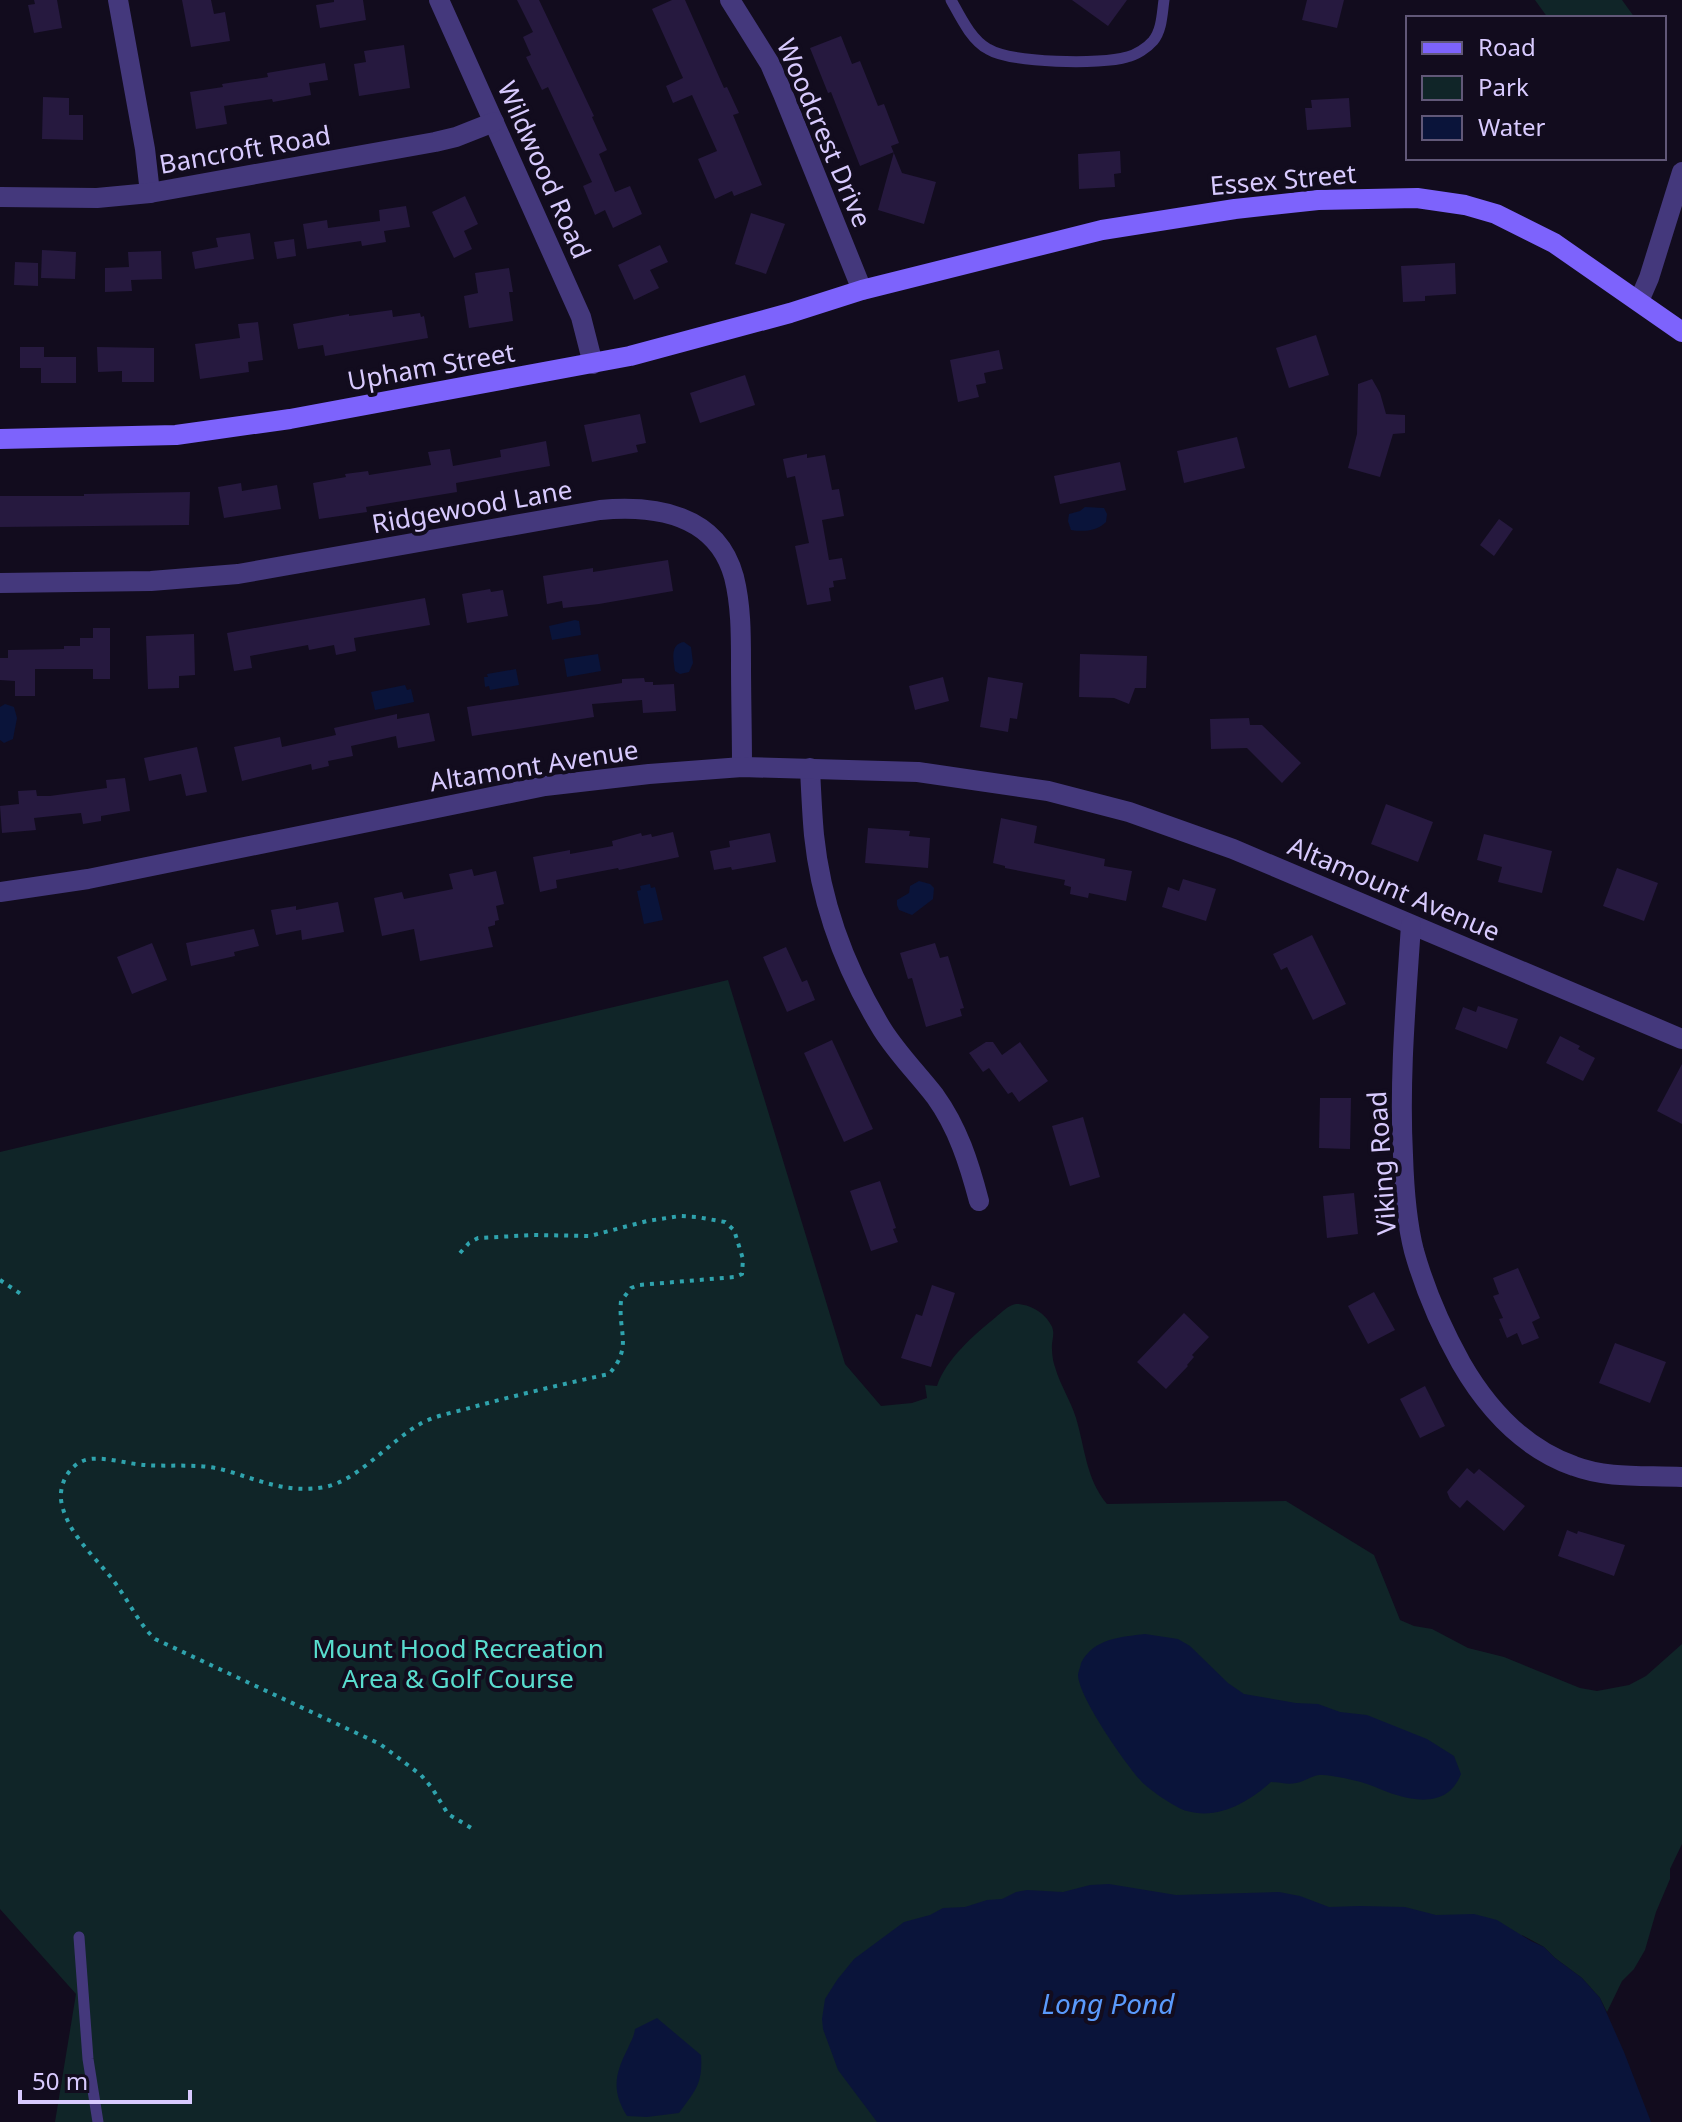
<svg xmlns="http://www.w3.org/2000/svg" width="1682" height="2122" font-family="'Noto Sans',sans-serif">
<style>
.green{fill:#102528}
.water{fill:#0a143a}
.building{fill:#26193f}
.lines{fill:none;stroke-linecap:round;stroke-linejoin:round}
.path{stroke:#2fa3ad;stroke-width:4;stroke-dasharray:4 6;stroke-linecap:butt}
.service{stroke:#44387c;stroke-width:11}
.minor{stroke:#44387c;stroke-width:20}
.secondary{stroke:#7d63fc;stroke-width:20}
.labels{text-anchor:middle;stroke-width:8;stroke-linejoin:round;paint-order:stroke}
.street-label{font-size:26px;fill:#d8cafe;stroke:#120c1e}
.park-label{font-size:26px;fill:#59dcce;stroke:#120c1e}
.water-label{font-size:28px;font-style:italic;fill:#5a9afc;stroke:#120c1e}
</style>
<rect width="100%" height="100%" fill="#120c1e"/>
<g class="green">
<polygon points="1535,0 1622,0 1635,18 1548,18"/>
<path d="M728,980L845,1364L881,1406L912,1403L927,1398L925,1385L937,1386C946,1359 974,1335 996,1317C1001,1313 1008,1305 1016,1304C1030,1304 1045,1313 1051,1325C1056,1333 1051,1341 1052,1349C1052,1354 1053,1362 1055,1367C1060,1385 1071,1401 1076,1418C1085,1448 1086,1479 1107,1504L1286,1501L1374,1555L1400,1620L1414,1626L1432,1629L1468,1648L1504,1657L1580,1688L1597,1691L1629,1685L1646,1676L1682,1644V1844L1670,1869V1879L1656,1912L1645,1950L1634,1969L1622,1981L1607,2012L1600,1998L1582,1978L1555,1958L1544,1947L1522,1935L1593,2122H55L76,1994L0,1909V1152Z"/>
</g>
<g class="water">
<path d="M1085,507L1104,508L1107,514L1106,522C1097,531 1084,532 1071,530L1068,521L1069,514L1080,511Z"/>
<polygon points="575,620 579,621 581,635 552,640 549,626"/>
<path d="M684,642L691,647L693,663L689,672L680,674L675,671C674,661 669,644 684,642Z"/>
<polygon points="598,654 601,671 567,677 564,659"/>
<polygon points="516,669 519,685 490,690 489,686 485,687 484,677 488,677 487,674"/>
<polygon points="405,685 407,690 411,689 414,702 375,710 371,692"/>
<polygon points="5,704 14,707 17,718 13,739 4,743 0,740 0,707"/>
<polygon points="919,881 930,884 934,888 933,899 912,915 899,910 897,905 897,900 909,893 910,886"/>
<polygon points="650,884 651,888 655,887 663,920 644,924 637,891 641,890 640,886"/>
<path d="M1145,1634L1178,1639L1190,1646L1228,1683L1244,1694L1296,1703L1318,1704L1340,1712L1367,1715L1427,1739L1454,1756L1461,1774C1446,1813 1403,1799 1375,1787C1361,1781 1334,1775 1319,1775C1311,1776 1304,1782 1296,1783C1288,1785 1279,1782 1271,1782C1249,1802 1218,1820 1187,1811C1177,1809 1148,1789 1141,1781C1125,1763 1079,1698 1078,1675C1078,1673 1081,1665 1081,1663C1094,1638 1121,1637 1145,1634Z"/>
<polygon points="1109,1884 1176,1895 1279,1892 1300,1896 1329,1907 1360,1906 1405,1907 1436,1915 1474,1914 1497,1920 1531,1941 1544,1947 1555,1958 1582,1978 1600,1998 1624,2052 1651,2122 877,2122 838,2070 823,2029 822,2019 825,1999 837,1980 854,1959 904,1922 930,1915 943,1908 965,1907 987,1900 1002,1899 1016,1892 1027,1890 1063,1892 1090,1885"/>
<path d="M657,2018L701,2055C703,2084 695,2091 679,2113L647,2117L627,2116C611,2090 615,2074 628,2048C631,2041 634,2037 635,2029Z"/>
</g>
<g class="building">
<polygon points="34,0 57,0 62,28 34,33 28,5 35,4"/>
<polygon points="182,0 211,0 214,14 225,12 230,41 191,47"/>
<polygon points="334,0 363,0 366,20 320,28 316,5 334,2"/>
<polygon points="517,0 539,0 594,116 592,117 607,150 599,154 615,192 630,186 642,214 613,228 605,210 595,215 583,186 592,182 548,87 542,90 526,57 531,55 523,37 533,32"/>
<polygon points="672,0 685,0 724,88 727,87 739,113 733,115 762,185 734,196 732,191 715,199 698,159 717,151 692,95 673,103 666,86 683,78 652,9"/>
<polygon points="1072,0 1127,0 1108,26"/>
<polygon points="1307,0 1344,0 1337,28 1302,20"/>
<polygon points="841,36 852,64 860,61 878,106 884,104 899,143 891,146 902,173 936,182 924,224 878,210 894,152 860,166 831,92 828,93 810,48"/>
<polygon points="404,45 410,88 359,96 354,64 366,62 364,51"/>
<polygon points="325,63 328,80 309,83 311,95 273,102 272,99 224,106 227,124 196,129 190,92 223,87 222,84 268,77 267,73"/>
<polygon points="43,97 69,98 69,115 83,115 83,140 42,139"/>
<polygon points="1349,98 1351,127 1307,130 1305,108 1312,108 1311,100"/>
<polygon points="1120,151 1121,173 1114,174 1115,187 1079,189 1078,154"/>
<polygon points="465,196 478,224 464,231 472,249 454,258 432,212"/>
<polygon points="406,206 410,227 384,231 386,242 362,246 361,241 307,249 303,224 327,220 328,228 380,221 379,210"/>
<polygon points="751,213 785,224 766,274 735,264"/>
<polygon points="250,233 254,259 195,269 192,252 218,247 216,238"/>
<polygon points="294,239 296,256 277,259 274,242"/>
<polygon points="660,245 668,262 650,270 659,288 634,300 618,265"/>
<polygon points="42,250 76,252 75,279 41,278"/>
<polygon points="161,251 162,279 131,280 132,291 105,292 105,268 129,267 128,252"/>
<polygon points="15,262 38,263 38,286 14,285"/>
<polygon points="1455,263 1456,294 1425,296 1425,301 1403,302 1401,266"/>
<polygon points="509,268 513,292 509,292 513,321 469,328 464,296 478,293 475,273"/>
<polygon points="392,310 393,317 420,313 421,317 424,316 428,338 325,356 323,345 298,349 293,324 349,314 349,316"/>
<polygon points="258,322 263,360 248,362 249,372 200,379 195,344 240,338 238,324"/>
<polygon points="1316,335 1329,375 1289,388 1276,348"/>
<polygon points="20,347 44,347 44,357 76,357 76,383 41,383 41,368 20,368"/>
<polygon points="97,347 154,348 154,382 122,382 122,371 98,372"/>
<polygon points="999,350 1003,369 984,373 986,383 976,385 979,397 958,402 950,360"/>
<polygon points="745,375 755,405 700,423 690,393"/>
<polygon points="1372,379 1380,393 1386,414 1405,415 1405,433 1393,434 1380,477 1348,468 1357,434 1358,384"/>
<polygon points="640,414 646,443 636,445 638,452 592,462 584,425"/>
<polygon points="1237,437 1245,468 1184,483 1177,451"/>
<polygon points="546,441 550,466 456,483 457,492 366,507 367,512 319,519 313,483 346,477 345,474 368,471 369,475 431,465 428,452 450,449 453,466 501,457 500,450"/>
<polygon points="807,454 807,458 825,455 832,490 839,489 844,516 822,520 829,560 842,558 846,579 833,581 834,587 829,588 831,601 807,605 795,546 809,543 795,476 787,478 783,459"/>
<polygon points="1120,462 1126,490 1060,504 1054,476"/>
<polygon points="241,483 242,491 277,485 281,509 224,518 218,487"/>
<polygon points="190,492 189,525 0,527 0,496 84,496 84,494"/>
<polygon points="1499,519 1513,529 1494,556 1480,545"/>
<polygon points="668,560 673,591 599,604 563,608 562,601 547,604 543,576 593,568 593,572"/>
<polygon points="490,589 491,592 503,590 508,616 467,623 462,594"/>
<polygon points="425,598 430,625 354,638 356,651 336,655 334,645 309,650 308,645 250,656 252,668 234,671 227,633"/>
<polygon points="93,628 110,628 110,679 93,679 93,669 35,669 35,696 15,696 15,681 0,680 0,658 8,658 8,650 64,649 64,646 80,646 80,638 93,638"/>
<polygon points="194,634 195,675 179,676 179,688 148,689 146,636"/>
<polygon points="1080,654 1147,656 1146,688 1135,688 1129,704 1114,698 1079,697"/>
<polygon points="943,677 949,701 915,710 909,686"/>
<polygon points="988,677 1023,683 1017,719 1010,718 1008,732 980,727"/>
<polygon points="644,678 645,682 653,682 653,685 674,684 676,711 643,713 642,700 592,704 594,717 472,736 467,707 622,683 622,679"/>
<polygon points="429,713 435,741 398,748 396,736 351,746 353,756 328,761 329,766 312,770 311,764 242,781 234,747 280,737 282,747 336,735 334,728 397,714 397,719"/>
<polygon points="1249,718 1250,725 1262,725 1301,763 1282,783 1247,748 1211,749 1210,719"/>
<polygon points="197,747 207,792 186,796 181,774 149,781 144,758"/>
<polygon points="125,778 130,811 101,816 101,821 83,824 81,813 34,818 36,830 2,833 0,806 19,804 18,791 36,790 37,796 50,796 107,788 106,780"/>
<polygon points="1386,804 1433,822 1418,862 1371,844"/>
<polygon points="1001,818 1037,826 1034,843 1105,859 1104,866 1132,871 1126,901 1089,893 1088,898 1070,894 1071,887 1064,885 1065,880 1005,868 1005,866 993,863"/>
<polygon points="868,828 910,831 909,836 930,838 928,868 865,863"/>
<polygon points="673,832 679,857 619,870 618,868 556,880 557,888 540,892 533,857 570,850 570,854 613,846 612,841 641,833 642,836 651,834 652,837"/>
<polygon points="770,833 776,862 732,870 731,867 714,870 710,851 730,847 729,841"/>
<polygon points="1484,834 1552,851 1542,893 1498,882 1502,867 1477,860"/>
<polygon points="1617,868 1658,883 1644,921 1603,906"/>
<polygon points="472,869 474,876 496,871 504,904 496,906 499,920 495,921 495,925 488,927 493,947 420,961 414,929 382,936 374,898 402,892 404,899 453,889 449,874"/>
<polygon points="1183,879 1216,889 1206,921 1162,907 1168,887 1179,891"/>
<polygon points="338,902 344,932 302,940 301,930 276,935 271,910 296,906 296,910"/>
<polygon points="254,929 259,946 234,952 235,956 191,966 186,943"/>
<polygon points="1312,935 1346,1004 1313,1020 1287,967 1281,970 1273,954"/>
<polygon points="152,943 167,980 132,994 117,957"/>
<polygon points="935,943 940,958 948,956 964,1008 960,1009 962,1016 926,1027 912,978 908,979 900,953"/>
<polygon points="786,947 802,982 807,980 815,1000 787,1012 763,957"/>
<polygon points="1478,1006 1518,1019 1507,1049 1455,1029 1463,1007 1476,1012"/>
<polygon points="1560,1036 1580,1046 1578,1049 1595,1058 1583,1081 1546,1063"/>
<polygon points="832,1040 873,1129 844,1142 804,1053"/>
<polygon points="986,1042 993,1042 1002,1055 1020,1042 1048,1081 1019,1102 1012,1092 1008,1094 989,1068 983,1072 969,1053"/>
<polygon points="1682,1064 1682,1124 1657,1111"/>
<polygon points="1320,1098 1351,1098 1350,1149 1319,1148"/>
<polygon points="1083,1117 1100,1177 1070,1186 1052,1126"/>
<polygon points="880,1181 896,1228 893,1229 898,1242 871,1251 850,1191"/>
<polygon points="1354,1193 1358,1234 1327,1238 1323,1196"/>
<polygon points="1518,1268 1540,1318 1532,1322 1539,1338 1522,1345 1517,1333 1507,1338 1499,1319 1503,1318 1493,1296 1499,1294 1493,1278"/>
<polygon points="932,1285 955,1293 931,1367 901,1358 916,1314 922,1316"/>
<polygon points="1374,1292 1395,1330 1368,1344 1348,1306"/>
<polygon points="1184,1313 1209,1337 1192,1355 1194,1357 1187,1365 1188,1366 1166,1389 1137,1362"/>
<polygon points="1615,1343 1666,1362 1650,1403 1599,1383"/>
<polygon points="1425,1386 1445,1426 1420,1438 1400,1399"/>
<polygon points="1467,1468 1474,1474 1479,1469 1525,1506 1504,1531 1467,1500 1460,1508 1450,1499 1447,1492"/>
<polygon points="1567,1530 1577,1534 1578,1531 1625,1545 1614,1576 1558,1556"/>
</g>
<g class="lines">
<g class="path">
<path d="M460,1253L469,1243L478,1238L534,1235L590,1236L647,1221L680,1216L697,1217L725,1222L734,1230L743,1259L742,1274L735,1277L639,1285L631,1288L621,1301C618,1333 633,1347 609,1374C563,1384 517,1395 473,1407C456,1412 436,1415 420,1424C390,1441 357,1481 325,1487C287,1494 259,1480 224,1470C199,1463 170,1467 145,1465C127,1464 108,1457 90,1459C69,1462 57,1486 62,1505C70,1539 102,1562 120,1590C132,1607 140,1625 155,1639L380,1744L421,1775L432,1788L448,1814L473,1829"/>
<polyline points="0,1280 24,1296"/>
</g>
<g class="service">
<path d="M951,0C960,16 971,40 988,49C1011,63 1101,65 1127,57C1136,55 1147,48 1153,41C1162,30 1162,14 1164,0"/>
<polyline points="79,1937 88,2059 98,2122"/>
</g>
<g class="minor">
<polyline points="118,0 145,149 150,193"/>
<polyline points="439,0 581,317 593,364"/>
<polyline points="730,0 770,64 783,94 862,290"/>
<polyline points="0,197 97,198 150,193 435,142 456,137 494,122"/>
<polyline points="1639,301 1649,278 1682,172"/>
<path d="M0,583L151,581L238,574L600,510C655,505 717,514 734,577C741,605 741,634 741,663C741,697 742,732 742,767"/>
<path d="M810,768C811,790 812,813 814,835C821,903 846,970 882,1029C897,1053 917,1073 935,1096C958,1128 969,1163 979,1201"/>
<polyline points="0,892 88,879 545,786 649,774 742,767 918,772 1048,791 1129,812 1233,849 1682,1039"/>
<path d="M1411,925C1406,1002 1399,1078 1403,1155C1404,1187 1406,1220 1414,1251C1425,1290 1441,1327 1461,1363C1487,1408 1523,1448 1574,1466C1608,1479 1646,1475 1682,1477"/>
</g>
<polyline class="secondary" points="0,439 176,435 290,419 630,356 790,313 862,290 1102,230 1235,209 1318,200 1417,198 1465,205 1496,214 1554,243 1682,332"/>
</g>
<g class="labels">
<g class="street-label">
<text transform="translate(824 133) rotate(67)" y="9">Woodcrest Drive</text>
<text transform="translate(245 150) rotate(-10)" y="9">Bancroft Road</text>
<text transform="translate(544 170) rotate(66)" y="9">Wildwood Road</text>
<text transform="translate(1283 180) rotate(-5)" y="9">Essex Street</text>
<text transform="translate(431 367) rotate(-10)" y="9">Upham Street</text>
<text transform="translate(472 507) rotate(-10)" y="9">Ridgewood Lane</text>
<text transform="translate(534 766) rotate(-9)" y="9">Altamont Avenue</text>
<text transform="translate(1394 889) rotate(23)" y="9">Altamount Avenue</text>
<text transform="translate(1382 1163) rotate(-94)" y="9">Viking Road</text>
</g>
<g class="park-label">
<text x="458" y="1658">Mount Hood Recreation<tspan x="458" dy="30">Area &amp; Golf Course</tspan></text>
</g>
<g class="water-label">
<text x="1108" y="2014">Long Pond</text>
</g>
</g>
<rect x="1406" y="16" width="260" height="144" fill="#120c1e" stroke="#615878" stroke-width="2"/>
<rect x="1422" y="42" width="40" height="12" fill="#7d63fc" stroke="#615878" stroke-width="2"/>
<text x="1478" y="56" font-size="24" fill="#d8cafe">Road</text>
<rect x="1422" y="76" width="40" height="24" fill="#102528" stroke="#615878" stroke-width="2"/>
<text x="1478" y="96" font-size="24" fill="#d8cafe">Park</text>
<rect x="1422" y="116" width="40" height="24" fill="#0a143a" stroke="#615878" stroke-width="2"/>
<text x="1478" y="136" font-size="24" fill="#d8cafe">Water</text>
<path d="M20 2090v12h170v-12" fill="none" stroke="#d8cafe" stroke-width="4"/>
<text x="32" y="2090" font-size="24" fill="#d8cafe" stroke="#120c1e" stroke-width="6" paint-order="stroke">50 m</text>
</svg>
